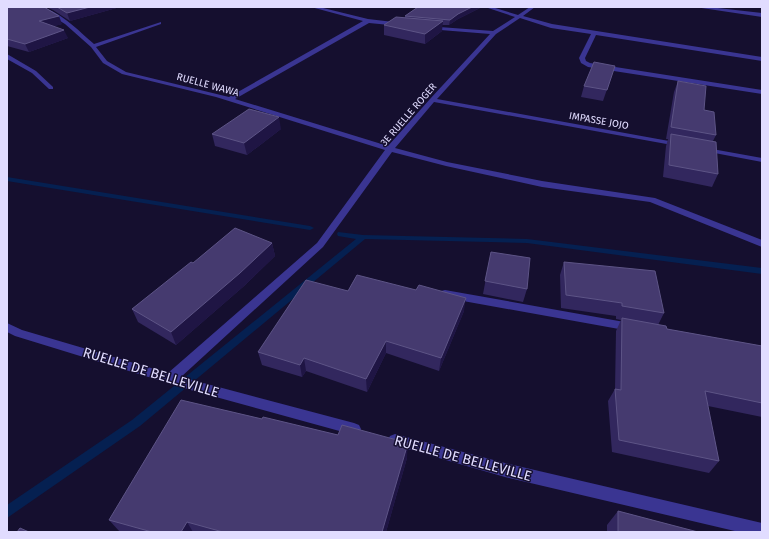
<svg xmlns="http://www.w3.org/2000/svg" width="769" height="539" font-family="'Fira Sans',sans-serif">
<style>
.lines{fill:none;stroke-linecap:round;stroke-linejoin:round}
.stream{fill:#052051;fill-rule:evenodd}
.minor{fill:#3a3592;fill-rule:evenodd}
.wall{fill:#32275e}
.shaded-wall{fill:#1f1544}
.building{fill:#453a6f;stroke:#5d5486}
.labels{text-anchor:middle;stroke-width:3;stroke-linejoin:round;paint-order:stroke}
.far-street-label{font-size:10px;fill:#e1dcff;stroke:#150f2f}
.near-street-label{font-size:14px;fill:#e1dcff;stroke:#150f2f}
</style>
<rect width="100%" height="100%" fill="#150f2f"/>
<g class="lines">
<g class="stream">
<polygon points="7,177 310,226 314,228 310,230 7,181"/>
<polygon points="338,232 363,235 527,239 762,268 762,274 527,243 365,239 140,426 7,518 7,505 132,420 356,239 338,236 337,234"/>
</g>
<g class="minor">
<path d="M37,7C56,7 80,32 94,44L161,22V24L96,47L107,61L126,72L229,97L363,21L311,7H319L368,19L402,23L403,24L400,26L369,23L235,99L388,146L430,99L490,34L428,29L426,28V26L493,31L515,17L485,7H492L518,15L530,7H535L523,16L552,24L762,57V61L596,35L585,58L586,61L590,63L762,90V94L588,67L581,63L579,58L591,34L551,28L520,18L496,34L437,99L680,143H683V147L434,102L395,148L447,162L542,181L655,198L762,240V247L650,202L542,187L446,166L392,152L323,247L181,377L354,423L359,425L361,429L359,433L354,435L194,391L15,336L7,332V323L22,330L168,373L317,243L385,150L216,97L122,74L103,63L91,47L65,24Z"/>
<polygon points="695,7 709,7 762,13 762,17"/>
<polygon points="7,54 36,71 53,87 53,89 49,89 32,73 7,59"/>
<polygon points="701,147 762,158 762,162 704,151 701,151"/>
<polygon points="445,290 630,323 634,324 636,327 634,330 630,331 441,297 440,294 441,291"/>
<polygon points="395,434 505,463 762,523 762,532 739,532 505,477 390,444 388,440 390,436"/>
</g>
</g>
<g class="wall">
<polygon points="7,7 62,24 54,26 68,38 29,52 7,46"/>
<polygon points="46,7 120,7 70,21 53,10"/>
<polygon points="418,7 482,7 458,19 449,25 442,25 442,31 425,44 384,35 384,25 405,18 405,16"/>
<polygon points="615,66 603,101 581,97 584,86"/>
<polygon points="678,81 704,110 716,135 713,141 718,174 712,187 663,177 666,146 668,139 666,139 674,92"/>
<polygon points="281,129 247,155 215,146 212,134"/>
<polygon points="272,243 275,256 244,286 176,345 138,322 132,309 193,263"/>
<polygon points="491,252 527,289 523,302 483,294"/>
<polygon points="564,262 664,313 658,325 667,329 762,346 762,417 708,406 719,461 709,473 612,452 608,401 615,389 616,331 621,320 616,319 616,316 561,308 560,275"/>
<polygon points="348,291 464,311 439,371 386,353 367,392 306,371 302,377 262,365 258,352"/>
<polygon points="262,419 338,435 407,458 386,532 120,532 109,520"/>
<polygon points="618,511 698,532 607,532 607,525"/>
</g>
<g class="shaded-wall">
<polygon points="90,7 120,7 70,21 67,13"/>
<polygon points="472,7 482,7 458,19 449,25 450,20 458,14"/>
<polygon points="59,16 62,24 42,30 39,21"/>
<polygon points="443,21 442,31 425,44 425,34"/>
<polygon points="64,30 68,38 29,52 25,44"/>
<polygon points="279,117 281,129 247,155 244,143"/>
<polygon points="272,243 275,256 244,286 176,345 171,332"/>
<polygon points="466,298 464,311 439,371 441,358"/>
<polygon points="386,341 386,353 367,392 366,379"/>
<polygon points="304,358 306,371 302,377 300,365"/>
<polygon points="408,443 407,458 386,532 382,532"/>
<polygon points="187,522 193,532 181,532"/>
</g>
<g class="building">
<polygon points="7,7 44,7 59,16 39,21 64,30 25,44 7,39"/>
<polygon points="57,7 90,7 67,13"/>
<polygon points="418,7 472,7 458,14 450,20 405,16"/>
<polygon points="396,17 443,21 425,34 384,25"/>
<polygon points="594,62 615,66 607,90 584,86"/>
<polygon points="678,81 706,86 704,110 714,112 716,135 671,127"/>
<polygon points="249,109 279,117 244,143 212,134"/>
<polygon points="671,134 716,142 718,174 669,165"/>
<polygon points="235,228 272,243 240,273 171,332 132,309 191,262 193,263"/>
<polygon points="491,252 530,258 527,289 485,281"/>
<polygon points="564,262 655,271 664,313 622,306 622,303 566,295"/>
<polygon points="357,275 416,290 419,285 466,298 441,358 386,341 366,379 304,358 300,365 258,352 306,280 348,291"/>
<polygon points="622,318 666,326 667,329 762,346 762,403 705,391 719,461 619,440 615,389 621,390"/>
<polygon points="181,400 262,419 263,417 338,435 342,425 408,443 382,532 223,532 187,522 181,532 152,532 109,520"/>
<polygon points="618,511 698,532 618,532"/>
<polygon points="20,528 29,532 17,532"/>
</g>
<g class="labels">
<g class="far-street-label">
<text transform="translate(208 84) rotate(15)" y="4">RUELLE WAWA</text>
<text transform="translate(408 114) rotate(-49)" y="4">3E RUELLE ROGER</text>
<text transform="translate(599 120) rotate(10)" y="4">IMPASSE JOJO</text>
</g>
<g class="near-street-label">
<text transform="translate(151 372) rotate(17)" y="5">RUELLE DE BELLEVILLE</text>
<text transform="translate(463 458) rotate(15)" y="5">RUELLE DE BELLEVILLE</text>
</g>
</g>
<rect width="769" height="539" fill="none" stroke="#e1dcff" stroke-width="16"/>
</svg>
